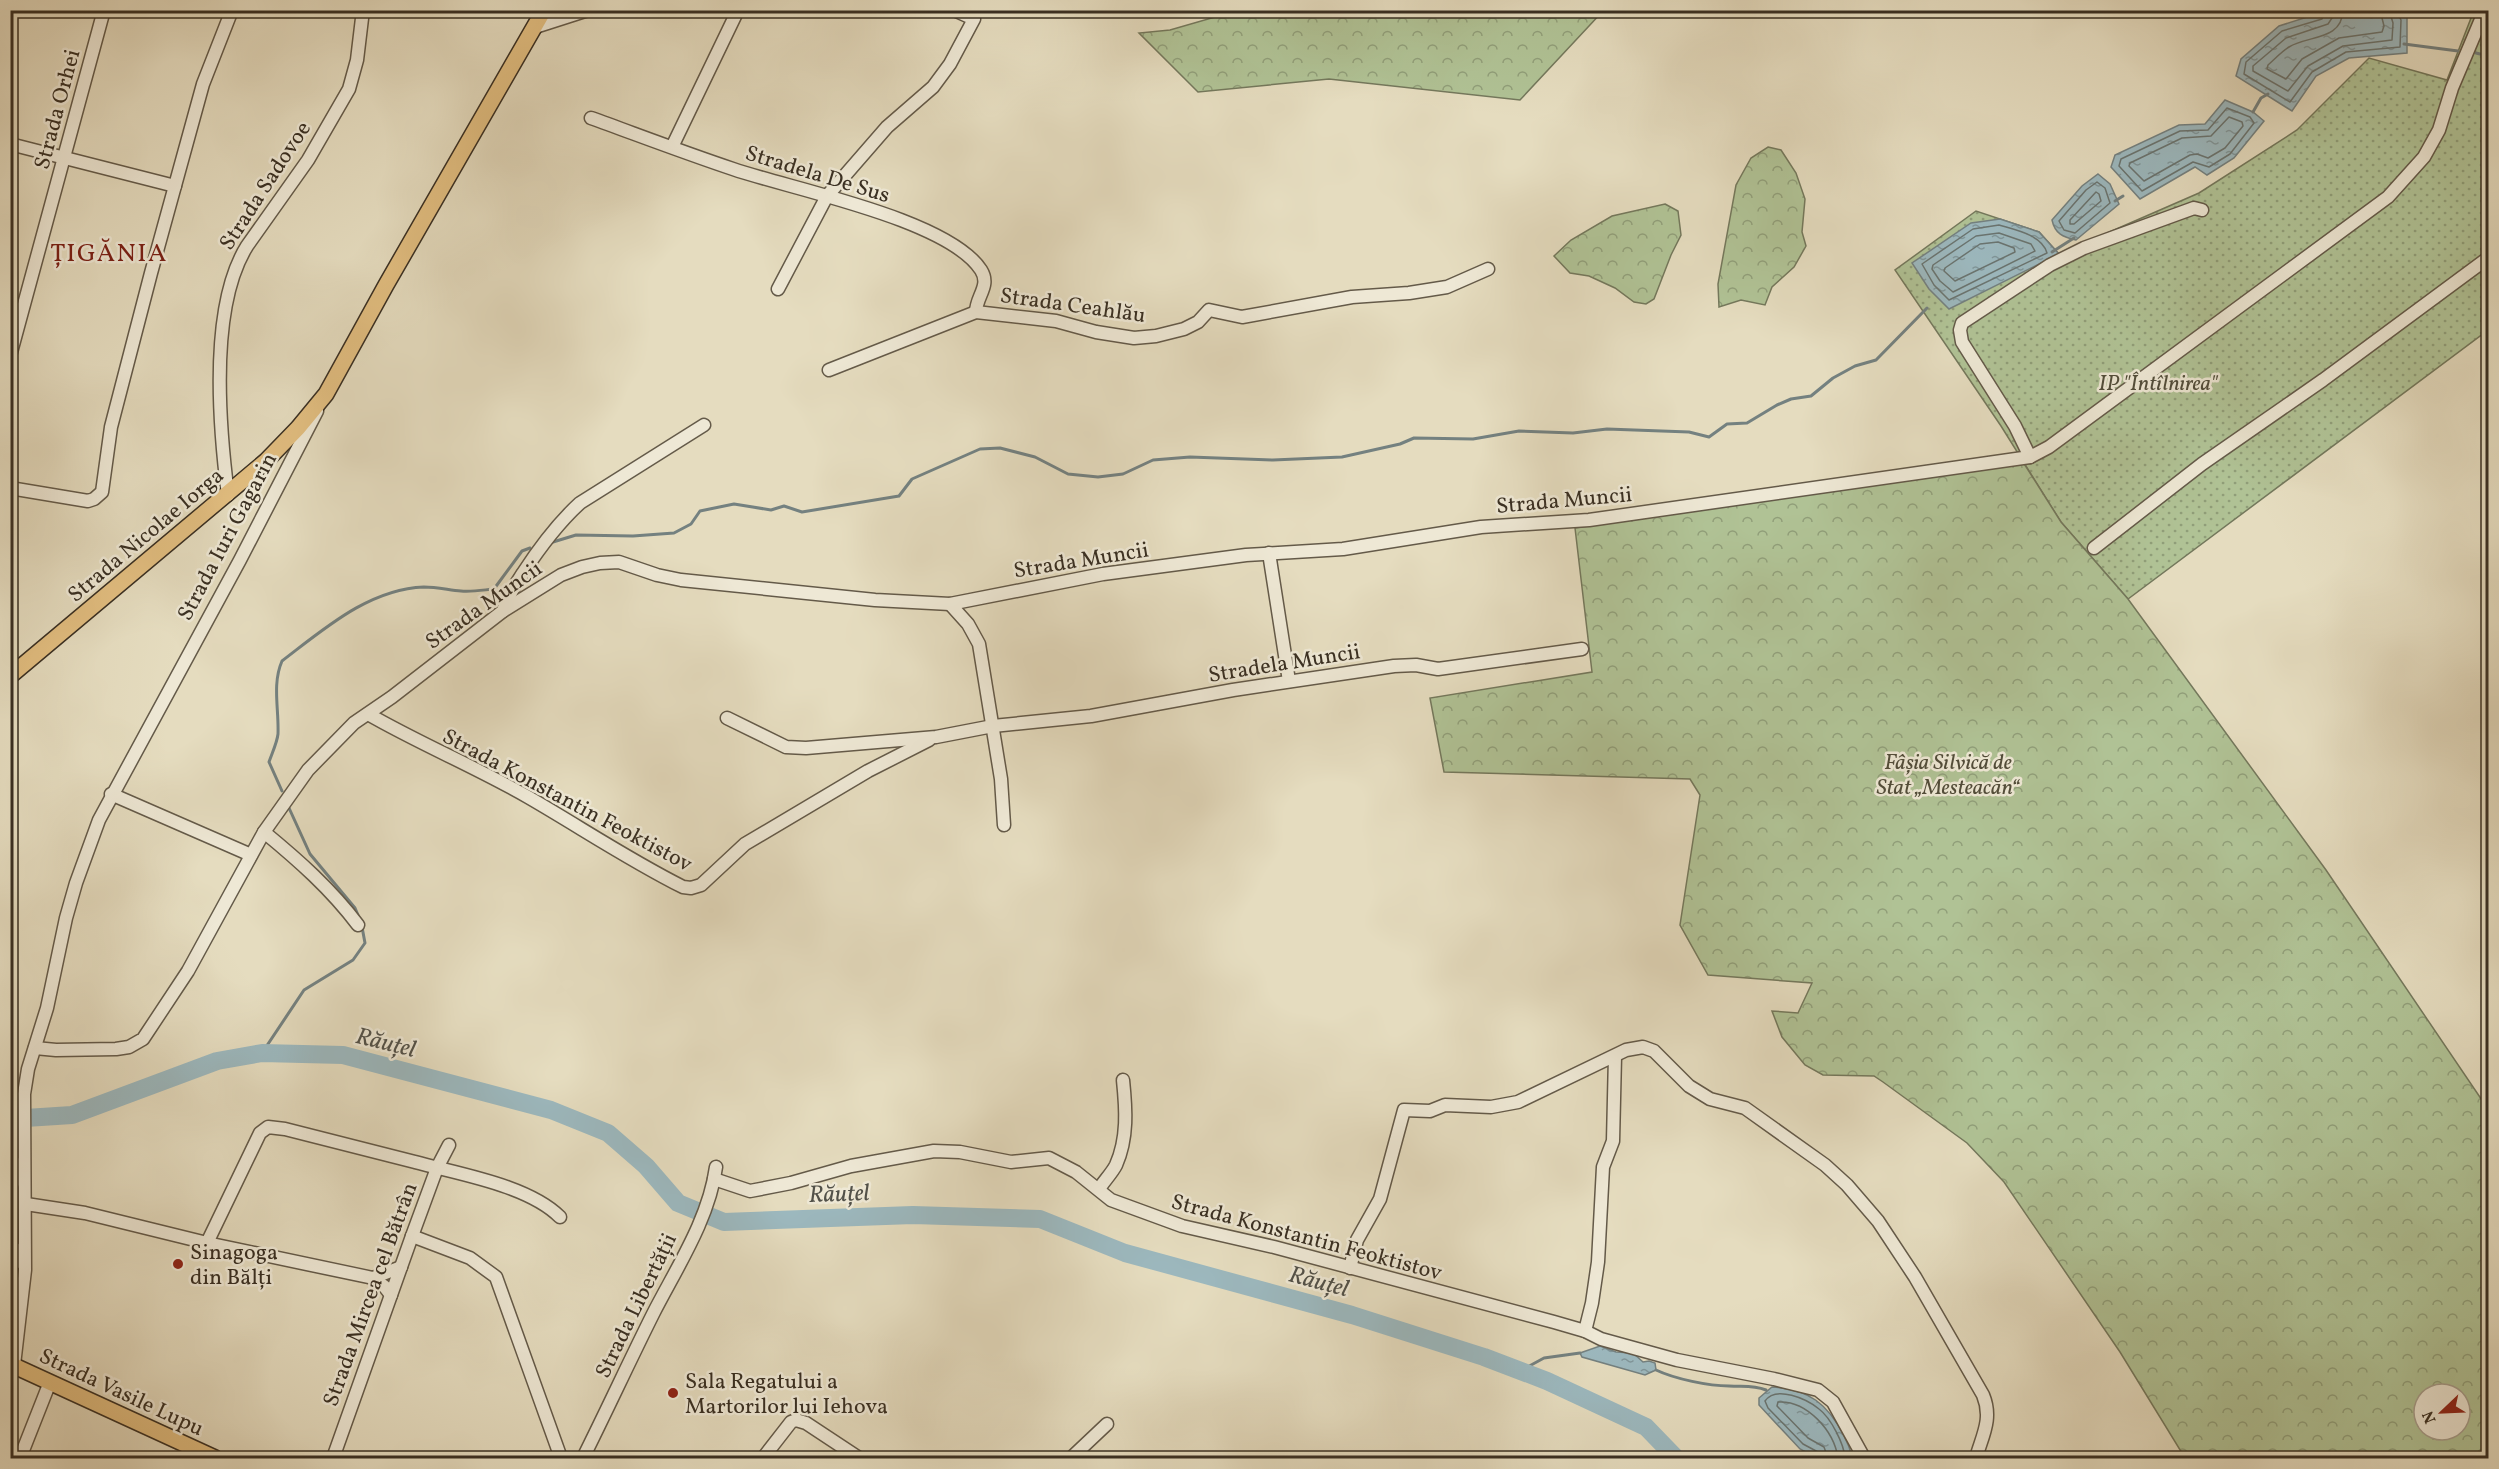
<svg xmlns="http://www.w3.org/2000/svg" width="2499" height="1469" font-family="Vollkorn,serif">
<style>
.grass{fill:url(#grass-dots);stroke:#74785c;stroke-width:1.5}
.forest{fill:url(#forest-crowns);stroke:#74785c;stroke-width:1.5;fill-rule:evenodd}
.water{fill:url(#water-ripples);stroke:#748180;stroke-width:1.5}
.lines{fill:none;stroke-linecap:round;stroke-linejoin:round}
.shore{stroke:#6a7470;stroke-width:1.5}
.stream{stroke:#748180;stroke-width:3}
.river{stroke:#9cb8be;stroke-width:18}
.minor-casing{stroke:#645a49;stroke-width:15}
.major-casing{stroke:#392f22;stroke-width:18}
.minor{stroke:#eee8d5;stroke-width:12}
.major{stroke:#e2be80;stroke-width:15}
.poi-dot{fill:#8f2418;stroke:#eee8d5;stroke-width:2}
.labels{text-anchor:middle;stroke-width:5;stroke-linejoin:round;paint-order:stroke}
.street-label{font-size:22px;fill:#392f22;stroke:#eee8d5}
.park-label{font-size:22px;font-style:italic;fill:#514c39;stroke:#eee8d5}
.poi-label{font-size:22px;fill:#392f22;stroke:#eee8d5;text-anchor:start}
.water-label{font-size:24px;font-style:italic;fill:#525149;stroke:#eee8d5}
.quarter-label{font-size:26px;letter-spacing:1.5px;fill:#7a1f14;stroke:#eee8d5}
</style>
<defs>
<pattern id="grass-dots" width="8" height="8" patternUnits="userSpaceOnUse" patternTransform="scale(1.5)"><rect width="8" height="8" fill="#b0c295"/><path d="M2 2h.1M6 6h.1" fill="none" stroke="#909e79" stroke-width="1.8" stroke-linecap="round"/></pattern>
<pattern id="forest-crowns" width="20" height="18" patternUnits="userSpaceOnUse" patternTransform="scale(1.5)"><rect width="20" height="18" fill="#b0c295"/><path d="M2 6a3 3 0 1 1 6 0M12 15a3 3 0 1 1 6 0" fill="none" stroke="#909e79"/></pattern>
<pattern id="water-ripples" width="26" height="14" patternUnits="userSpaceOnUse" patternTransform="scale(1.5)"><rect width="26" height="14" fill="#9cb8be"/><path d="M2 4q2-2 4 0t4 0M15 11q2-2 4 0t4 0" fill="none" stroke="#80969a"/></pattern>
</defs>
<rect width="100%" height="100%" fill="#e5dcbf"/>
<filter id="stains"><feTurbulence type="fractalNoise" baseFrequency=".00333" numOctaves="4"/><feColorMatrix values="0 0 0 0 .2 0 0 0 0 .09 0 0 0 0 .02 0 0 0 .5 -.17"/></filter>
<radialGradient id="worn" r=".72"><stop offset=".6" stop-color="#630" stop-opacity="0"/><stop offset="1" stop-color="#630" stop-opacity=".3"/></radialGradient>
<polygon class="grass" points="2467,11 2488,11 2488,330 2128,599 2061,522 2001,426 1895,270 1976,211 2039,232 2059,254 2199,193 2297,130 2369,58 2447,80 2471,18"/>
<g class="forest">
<polygon points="1236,11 1236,10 1603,11 1520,100 1329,79 1198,92 1139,33 1170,30"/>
<polygon points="1768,147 1781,150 1796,173 1805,199 1802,232 1806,246 1794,267 1772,287 1765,305 1741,300 1719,307 1718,284 1736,185 1751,158"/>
<polygon points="1665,204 1678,211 1681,235 1671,255 1654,299 1646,304 1634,302 1615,288 1589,276 1570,273 1554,256 1571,240 1612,216"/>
<path d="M2023,462L2061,522L2128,599L2326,870L2488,1109V1458H2185L2120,1352L2004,1182L1967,1143L1883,1082L1874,1076L1823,1075L1805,1065L1782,1037L1772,1011L1798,1013L1812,983L1708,975L1680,925L1700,795L1690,779L1444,772L1430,698L1592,672L1575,528ZM2424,1394H2460V1430H2424Z"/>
</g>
<g class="water">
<polygon points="2353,10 2400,11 2407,16 2407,53 2349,58 2316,76 2292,111 2236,76 2241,59 2279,26 2323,12"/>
<polygon points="2225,100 2253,112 2264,121 2234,158 2207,175 2195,167 2140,199 2111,167 2115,155 2179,125 2205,124"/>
<path d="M2098,174L2110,184L2119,204L2076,240C2063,237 2055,234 2052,220L2082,186Z"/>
<polygon points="2000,219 2039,232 2059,254 1949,309 1929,289 1912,263 1971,223"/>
<polygon points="1600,1346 1616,1352 1633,1353 1643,1362 1649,1361 1655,1363 1656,1370 1645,1375 1582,1357 1580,1353"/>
<path d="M1772,1387C1809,1389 1828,1404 1844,1436C1847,1443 1852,1450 1851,1458H1817L1800,1449L1759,1405V1398Z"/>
</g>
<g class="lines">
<g class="shore">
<polyline points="2326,10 2322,19 2282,31 2246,62 2244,74 2290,102 2312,72 2346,52 2400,47 2401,20 2396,10"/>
<polyline points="2334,10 2332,18 2328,24 2286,38 2253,66 2253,71 2288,91 2308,66 2343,46 2392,40 2393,23 2389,10"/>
<path d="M2343,10C2342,41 2308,35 2289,47C2281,52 2275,59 2268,65L2267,69L2286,79L2302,59L2339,38L2382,32L2384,26L2380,10"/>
<polygon points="2227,108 2250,117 2254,123 2230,154 2209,167 2193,162 2142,191 2119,166 2121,159 2180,131 2208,130"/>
<polygon points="2229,117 2242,122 2243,126 2225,148 2208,158 2197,154 2190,155 2144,181 2129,166 2130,163 2182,138 2211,136"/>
<polygon points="2097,182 2105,188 2110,203 2075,233 2064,230 2059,221 2086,190"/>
<polygon points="2096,192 2099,194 2101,201 2074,224 2070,224 2070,220"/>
<path d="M1999,225C2016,230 2042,235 2047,253L1949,300L1934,285L1922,264L1973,229Z"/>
<polygon points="1999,233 2031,244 2035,251 1953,292 1940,281 1932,269 1933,265 1976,236"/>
<polygon points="1998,242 2014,248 2015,252 1955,281 1944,271 1945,268 1980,244"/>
<path d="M1820,1458L1818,1452L1803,1444L1768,1408L1765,1401C1776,1385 1807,1399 1819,1409C1831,1418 1844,1444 1845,1458"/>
<path d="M1828,1458L1824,1447L1808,1438L1777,1406L1778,1402C1807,1400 1834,1431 1838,1458"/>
</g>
<g class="stream">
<polyline points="2404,44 2458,51"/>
<polyline points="2476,53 2488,56"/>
<polyline points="2253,112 2261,98 2268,94"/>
<polyline points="2115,201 2123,196"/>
<polyline points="2052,252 2074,238"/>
<polyline points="553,542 576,535 633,536 674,533 691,524 700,511 734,504 771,510 784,506 802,512 899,496 912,479 980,449 1000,448 1035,457 1068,474 1098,477 1123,474 1153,460 1190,457 1273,460 1342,457 1400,444 1414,438 1473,439 1519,431 1573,433 1607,429 1689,432 1709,437 1727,424 1747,423 1777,405 1791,399 1811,396 1833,378 1855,366 1876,360 1927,308"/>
<path d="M282,791L269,762C272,753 277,743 278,734C279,709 272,684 282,661C324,629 369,589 424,587C437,587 449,590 461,591C472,592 483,590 494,589L522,551L530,548"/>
<polyline points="289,808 310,854 355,908 358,915"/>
<polyline points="262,1053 304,990 353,960 365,943 362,927"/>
<path d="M1656,1370C1675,1379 1709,1386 1729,1386C1743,1387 1753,1385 1766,1390"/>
<polyline points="1520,1371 1544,1358 1580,1353"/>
</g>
<polyline class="river" points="10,1119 72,1115 217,1061 262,1053 343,1055 551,1110 608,1133 646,1166 678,1203 724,1222 913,1215 1040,1219 1125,1253 1352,1315 1484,1357 1547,1381 1646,1427 1676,1458"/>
<defs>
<g id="minor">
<polyline points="535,27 588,10"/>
<path d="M591,118C638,135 685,153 733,169C791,189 948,219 981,270C991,286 976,296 976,312"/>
<polyline points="10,144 175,186"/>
<polyline points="672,147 738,10"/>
<polyline points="778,289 827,196 887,127 933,87 950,64 974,19 954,10"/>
<polyline points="10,356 104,10"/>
<polyline points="829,370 976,312 1056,321 1096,332 1134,338 1156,336 1184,329 1198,322 1209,310 1242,317 1352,297 1409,293 1447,287 1488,269"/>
<polyline points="2030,457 2015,426 1962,342 1960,330 1962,323 2050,265 2084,248 2194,208 2202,210"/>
<polyline points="10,488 88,501 94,499 102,492 111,427 151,273 203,84 232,10"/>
<path d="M228,495C219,425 209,307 247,246L308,160L349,89L357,60L363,10"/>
<polyline points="2094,548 2202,464 2323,380 2488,258"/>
<polyline points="1269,553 1289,681"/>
<polyline points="950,604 968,624 979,644 1001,779 1004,825"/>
<path d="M503,611C507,596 515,586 523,573C540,547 557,524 580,503L704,425"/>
<path d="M368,714C420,744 476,767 528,797C580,827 629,860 683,887L691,888L701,885L745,844L868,771L929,740"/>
<polyline points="727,718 786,747 806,748 936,737 993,726 1091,716 1233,690 1394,666 1416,665 1438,669 1582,649"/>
<polyline points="111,794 251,855"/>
<path d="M264,832C298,860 331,889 358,925"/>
<polyline points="35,1048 56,1050 116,1049 129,1047 143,1039 188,971 264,832 308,770 354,723 392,697 503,611 561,575 582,567 600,563 619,562 657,575 681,580 875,600 950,604 1103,574 1246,555 1343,549 1481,527 1589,520 2030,457 2049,447 2388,197 2424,157 2439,130 2452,88 2482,17"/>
<polyline points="714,1179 750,1191 791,1183 851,1166 934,1151 960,1152 1011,1162 1049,1158 1076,1172 1111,1200 1182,1226 1274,1247 1554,1322 1585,1331 1601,1339 1677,1360 1774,1379 1818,1390 1833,1402 1864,1458"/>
<path d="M1099,1189C1104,1181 1112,1173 1116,1165C1128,1138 1126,1109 1123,1080"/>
<polyline points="10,1190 22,1163"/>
<polyline points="26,1204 85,1213 207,1243 373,1278 384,1286 391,1295"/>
<polyline points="412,1236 470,1258 496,1277 561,1458"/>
<path d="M207,1243L260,1133L268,1127L285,1129C329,1140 372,1151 415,1162C458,1174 528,1185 560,1217"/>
<polyline points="10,1244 18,1252 22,1263"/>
<path d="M1350,1268L1357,1240L1380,1199L1404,1110L1430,1111L1445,1105L1491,1107L1518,1102L1626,1050L1643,1047L1654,1051L1689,1086L1710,1099L1745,1108L1825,1165L1847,1185L1878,1221L1915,1277L1983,1395C1993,1419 1982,1436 1976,1458"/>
<polyline points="373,1278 401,1267"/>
<polyline points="1585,1331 1592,1303 1598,1262 1603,1167 1613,1141 1615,1056"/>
<polyline points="14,1365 25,1270 24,1094 28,1069 47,1008 66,918 76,883 99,820 240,560 317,411"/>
<polyline points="20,1458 50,1382"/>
<polyline points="333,1458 412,1236 437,1168 449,1145"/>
<path d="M583,1458C607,1410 629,1362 653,1314C677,1267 709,1219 716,1167"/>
<polyline points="763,1458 791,1422 796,1420 806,1423 859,1458"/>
<polyline points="1071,1458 1107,1424"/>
</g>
<g id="major">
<polyline points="10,676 266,461 298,428 326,394 386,285 544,10"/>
<polyline points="10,1364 215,1458"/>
</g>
</defs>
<use href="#minor" class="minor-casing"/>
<use href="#major" class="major-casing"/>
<use href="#minor" class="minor"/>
<use href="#major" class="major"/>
</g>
<g class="poi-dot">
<circle cx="178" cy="1264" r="6"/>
<circle cx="673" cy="1393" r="6"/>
</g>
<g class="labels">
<g class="street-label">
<text transform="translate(56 109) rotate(-75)" y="8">Strada Orhei</text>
<text transform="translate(818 173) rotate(17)" y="8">Stradela De Sus</text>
<text transform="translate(264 185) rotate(-57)" y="8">Strada Sadovoe</text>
<text transform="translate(1073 304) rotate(8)" y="8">Strada Ceahlău</text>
<text transform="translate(1564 499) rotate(-5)" y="8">Strada Muncii</text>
<text transform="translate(145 534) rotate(-40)" y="8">Strada Nicolae Iorga</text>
<text transform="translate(226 536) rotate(-62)" y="8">Strada Iuri Gagarin</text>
<text transform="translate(1081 559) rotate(-9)" y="8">Strada Muncii</text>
<text transform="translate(483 604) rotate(-35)" y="8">Strada Muncii</text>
<text transform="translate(1284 662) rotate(-9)" y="8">Stradela Muncii</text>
<text transform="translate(568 799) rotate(28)" y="8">Strada Konstantin Feoktistov</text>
<text transform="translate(1307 1236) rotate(15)" y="8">Strada Konstantin Feoktistov</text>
<text transform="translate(369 1294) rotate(-70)" y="8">Strada Mircea cel Bătrân</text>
<text transform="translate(635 1305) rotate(-64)" y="8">Strada Libertății</text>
<text transform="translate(122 1391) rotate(25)" y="8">Strada Vasile Lupu</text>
</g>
<g class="park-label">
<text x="2158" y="390">IP "Întîlnirea"</text>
<text x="1948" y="769">Fâșia Silvică de<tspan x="1948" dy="25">Stat „Mesteacăn“</tspan></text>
</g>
<g class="poi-label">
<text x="190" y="1259">Sinagoga<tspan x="190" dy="25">din Bălți</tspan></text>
<text x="685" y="1388">Sala Regatului a<tspan x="685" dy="25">Martorilor lui Iehova</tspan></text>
</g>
<g class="water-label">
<text transform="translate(386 1042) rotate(14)" y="8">Răuțel</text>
<text transform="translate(839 1193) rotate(-2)" y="8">Răuțel</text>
<text transform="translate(1319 1281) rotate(15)" y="8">Răuțel</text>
</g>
<g class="quarter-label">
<text x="109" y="261">ȚIGĂNIA</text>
</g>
</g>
<rect width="2499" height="1469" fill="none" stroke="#e5dcbf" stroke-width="36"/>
<rect x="12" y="12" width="2475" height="1445" fill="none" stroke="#392f22" stroke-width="3"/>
<rect x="18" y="18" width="2463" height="1433" fill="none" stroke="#392f22" stroke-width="1.5"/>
<g transform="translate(2442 1412) rotate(247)"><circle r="28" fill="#eee8d5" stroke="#a69e8d" stroke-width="1.5"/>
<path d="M0-4.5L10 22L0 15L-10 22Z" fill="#8f2418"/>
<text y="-9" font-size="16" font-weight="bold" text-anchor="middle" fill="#392f22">N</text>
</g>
<rect width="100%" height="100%" filter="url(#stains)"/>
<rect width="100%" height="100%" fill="url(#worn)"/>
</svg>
